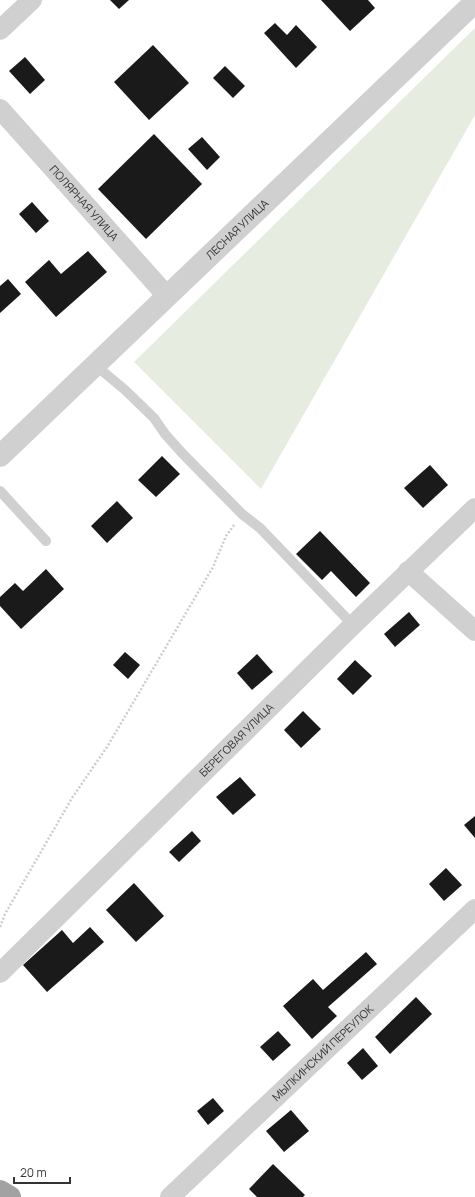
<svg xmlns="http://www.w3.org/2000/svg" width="475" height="1197" font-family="Manrope,sans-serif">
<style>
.green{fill:#e6ecdf}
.building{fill:#1a1a1a}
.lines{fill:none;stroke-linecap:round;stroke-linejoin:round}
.path{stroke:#cdcdcd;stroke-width:2.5;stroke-dasharray:2 2;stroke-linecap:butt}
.service{stroke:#d0d0d0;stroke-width:10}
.minor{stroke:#d0d0d0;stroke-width:20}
.tertiary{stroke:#d0d0d0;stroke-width:22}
.trunk{stroke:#a2a2a2;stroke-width:22}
.labels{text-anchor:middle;stroke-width:4;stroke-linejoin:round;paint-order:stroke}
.street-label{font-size:11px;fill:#333;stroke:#fff}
</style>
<rect width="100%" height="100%" fill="#fff"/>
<polygon class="green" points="475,28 475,115 261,489 134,362"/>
<g class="building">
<polygon points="110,0 129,0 119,9"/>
<polygon points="321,0 368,0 375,8 350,31"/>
<polygon points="275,23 287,35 296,25 317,47 296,68 264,33"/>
<polygon points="153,45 189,83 149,120 114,82"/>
<polygon points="25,57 45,80 30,94 9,71"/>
<polygon points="225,66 245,86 233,98 213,78"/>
<polygon points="154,134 202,184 146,239 98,189"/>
<polygon points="202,137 220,157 207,170 188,149"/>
<polygon points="32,202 49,221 36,233 19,214"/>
<polygon points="88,251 107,272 56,317 25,282 49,260 61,274"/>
<polygon points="8,279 21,294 0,313 0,286"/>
<polygon points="162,456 180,474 156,497 138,480"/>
<polygon points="430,465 448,485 423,508 404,488"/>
<polygon points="117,501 133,518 107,543 91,526"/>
<polygon points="320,531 370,583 356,597 331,571 322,580 296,554"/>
<polygon points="46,569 64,589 21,629 0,606 0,597 15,583 23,591"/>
<polygon points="409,612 420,625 395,647 384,634"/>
<polygon points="125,652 140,665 128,679 113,665"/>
<polygon points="257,654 273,672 252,690 237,673"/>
<polygon points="355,660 372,676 353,695 337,679"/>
<polygon points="303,711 321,729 301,748 284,730"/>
<polygon points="240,777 256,795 233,815 216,797"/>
<polygon points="475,816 475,838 464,825"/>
<polygon points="192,831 201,841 179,862 169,852"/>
<polygon points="446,868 462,885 444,901 429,884"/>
<polygon points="134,883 164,916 136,942 106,910"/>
<polygon points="90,927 104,942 47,992 23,965 62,930 73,943"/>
<polygon points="366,952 377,964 328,1007 337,1016 312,1039 283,1006 313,979 323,990"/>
<polygon points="416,997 432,1014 390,1054 375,1037"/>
<polygon points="278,1031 291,1045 273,1061 260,1047"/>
<polygon points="363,1048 378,1066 362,1080 347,1063"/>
<polygon points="213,1098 224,1111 208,1125 197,1111"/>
<polygon points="291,1110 309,1131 284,1152 266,1131"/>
<polygon points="273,1164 305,1195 303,1197 257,1197 249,1189"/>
</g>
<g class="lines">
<polyline class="path" points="0,927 5,914 72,798 107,747 213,567 226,536 234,525"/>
<g class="service">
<polyline points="95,365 124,389 154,418 165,434 182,453 242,514 260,528 353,625"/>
<polyline points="0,491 46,541"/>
</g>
<g class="minor">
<polyline points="0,30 32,0"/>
<path id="s1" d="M0,109L167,296"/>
<polyline points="408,571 475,631"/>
<path id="s2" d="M0,973L353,625L475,508"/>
<path id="s3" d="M170,1197L475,909"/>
</g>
<path class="tertiary" id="s4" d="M0,456L475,2"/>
<polyline class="trunk" points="0,1191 10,1197"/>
</g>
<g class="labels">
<g class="street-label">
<text dy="4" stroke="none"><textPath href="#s1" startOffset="126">ПОЛЯРНАЯ УЛИЦА</textPath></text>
<text dy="4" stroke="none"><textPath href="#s4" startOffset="328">ЛЕСНАЯ УЛИЦА</textPath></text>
<text dy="4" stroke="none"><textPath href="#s2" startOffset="332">БЕРЕГОВАЯ УЛИЦА</textPath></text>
<text dy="4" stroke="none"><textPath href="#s3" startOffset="210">МЫЛКИНСКИЙ ПЕРЕУЛОК</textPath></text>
</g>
</g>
<path d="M14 1177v6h56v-6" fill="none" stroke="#333333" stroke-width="2"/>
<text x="20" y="1177" font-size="12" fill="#333333" stroke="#ffffff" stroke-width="3" paint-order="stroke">20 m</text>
</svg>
